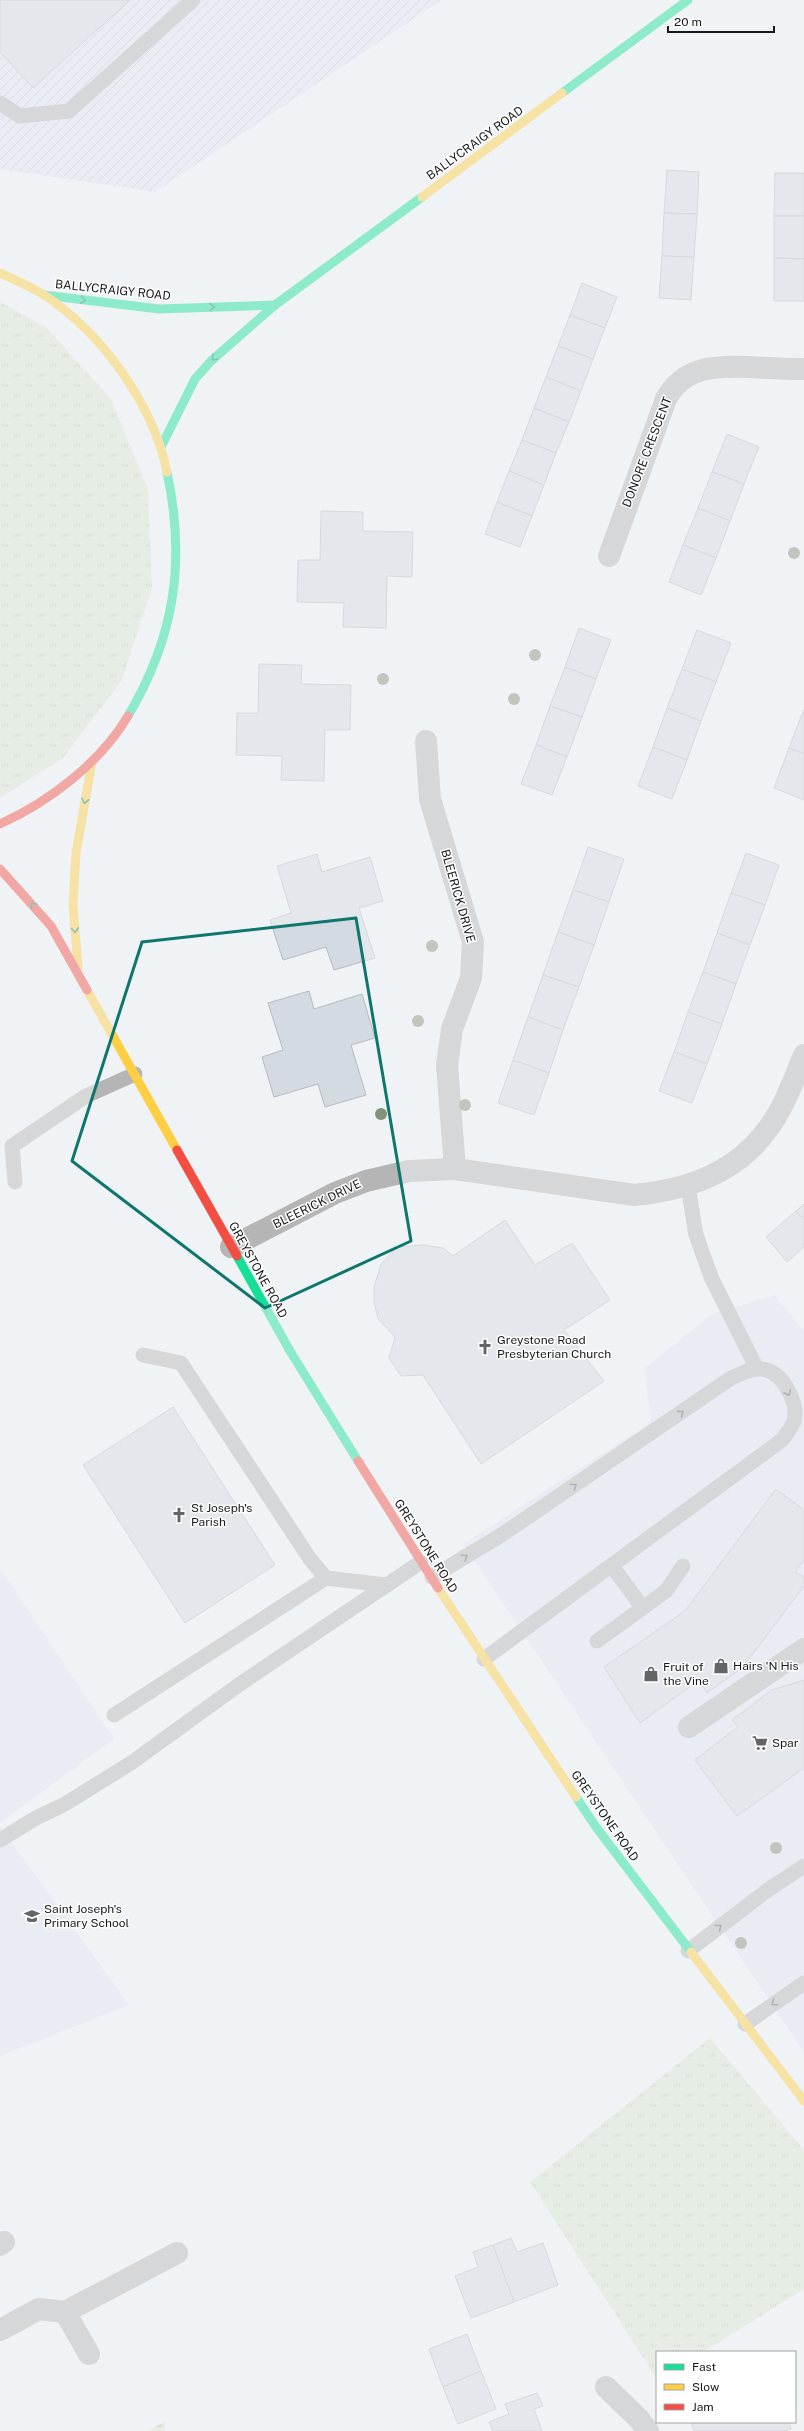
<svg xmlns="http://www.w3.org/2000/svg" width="804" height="2431" font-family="'Public Sans',sans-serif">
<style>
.built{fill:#e0e5ee}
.industrial{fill:url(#industrial-furrows)}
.grass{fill:url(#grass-tufts)}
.forest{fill:url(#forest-firs)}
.building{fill:#d4dae1;stroke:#b8babc}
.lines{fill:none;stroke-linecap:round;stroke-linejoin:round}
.lane{stroke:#b5b5b5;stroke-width:15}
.street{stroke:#b5b5b5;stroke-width:22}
.fast{stroke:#16e098;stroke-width:9}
.slow{stroke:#ffcf43;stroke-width:9}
.jam{stroke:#f24e42;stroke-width:9}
.tree{fill:#869179}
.oneway{stroke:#16865f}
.oneway2{stroke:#666668}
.marked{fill:none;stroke:#0f766e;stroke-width:3;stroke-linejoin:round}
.labels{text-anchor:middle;stroke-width:3;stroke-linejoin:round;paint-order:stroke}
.street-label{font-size:12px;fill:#17181a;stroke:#fff}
.poi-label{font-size:12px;fill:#17181a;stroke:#fff;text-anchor:start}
</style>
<defs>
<pattern id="industrial-furrows" width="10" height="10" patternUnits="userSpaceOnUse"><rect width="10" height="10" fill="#e0e5ee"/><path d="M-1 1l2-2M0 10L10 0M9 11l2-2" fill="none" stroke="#bfc4cc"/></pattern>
<pattern id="grass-tufts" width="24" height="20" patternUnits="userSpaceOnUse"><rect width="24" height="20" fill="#d9e7ce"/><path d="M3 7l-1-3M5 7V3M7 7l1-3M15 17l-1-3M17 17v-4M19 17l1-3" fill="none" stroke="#bac5b0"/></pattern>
<pattern id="forest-firs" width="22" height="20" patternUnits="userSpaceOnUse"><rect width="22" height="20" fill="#d9e7ce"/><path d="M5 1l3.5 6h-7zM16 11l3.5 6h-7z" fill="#bac5b0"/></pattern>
</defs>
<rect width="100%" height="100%" fill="#f0f3f6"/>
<g class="built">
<polygon points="775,1295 804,1331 804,2052 463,1544 651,1422 644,1369 712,1314"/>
<polygon points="0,1568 114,1739 0,1823"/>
<polygon points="0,1826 129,2005 0,2056"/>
</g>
<polygon class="industrial" points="0,0 442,0 155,192 0,169"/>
<g class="grass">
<polygon points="0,302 46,327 111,399 148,490 152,587 122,680 63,758 0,798"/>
<polygon points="710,2038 804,2150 804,2289 703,2352 657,2352 657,2379 530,2182"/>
</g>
<polygon class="forest" points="166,2421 164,2431 148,2431"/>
<g class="building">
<polygon points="0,0 130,0 33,88 0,52"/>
<polygon points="667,170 699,172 697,214 664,213"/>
<polygon points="775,173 804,173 804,216 774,216"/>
<polygon points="664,213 697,214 694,257 662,256"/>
<polygon points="774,216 804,216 804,259 774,258"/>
<polygon points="662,256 694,257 691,300 659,298"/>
<polygon points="774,258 804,259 804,301 774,301"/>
<polygon points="582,283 617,297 605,328 570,315"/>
<polygon points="570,315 605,328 593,359 558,346"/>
<polygon points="558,346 593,359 581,391 546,377"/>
<polygon points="546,377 581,391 569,422 534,408"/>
<polygon points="534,408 569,422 556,453 522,440"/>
<polygon points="727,434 759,447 744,484 712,472"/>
<polygon points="522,440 556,453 544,485 509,471"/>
<polygon points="509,471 544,485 532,516 497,502"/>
<polygon points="712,472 744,484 730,521 698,508"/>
<polygon points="497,502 532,516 520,547 485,534"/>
<polygon points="698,508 730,521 716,558 683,545"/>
<polygon points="321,511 363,512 363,531 413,532 412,577 387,576 386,628 343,627 344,603 297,602 298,560 320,560"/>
<polygon points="683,545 716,558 701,595 669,582"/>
<polygon points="579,628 611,640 596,679 565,667"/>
<polygon points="697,630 731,643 716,682 682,669"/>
<polygon points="259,664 302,665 301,684 351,685 350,730 325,730 324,781 281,780 282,756 236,755 237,713 258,713"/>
<polygon points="565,667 596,679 582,717 550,706"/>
<polygon points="682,669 716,682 701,721 667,708"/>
<polygon points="550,706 582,717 567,757 536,745"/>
<polygon points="667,708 701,721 687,760 653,747"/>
<polygon points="804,709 804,754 789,748"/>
<polygon points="536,745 567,757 552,795 521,784"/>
<polygon points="653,747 687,760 672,799 638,786"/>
<polygon points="789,748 804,754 804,800 774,788"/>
<polygon points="588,847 624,859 609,902 573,890"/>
<polygon points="746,853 779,865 765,905 731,893"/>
<polygon points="317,854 322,872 370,857 383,901 359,908 375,958 334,970 326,947 283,960 270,920 291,913 277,866"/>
<polygon points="573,890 609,902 594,945 558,932"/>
<polygon points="731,893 765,905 750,945 717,933"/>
<polygon points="558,932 594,945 579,987 543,975"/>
<polygon points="717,933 750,945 736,984 703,972"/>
<polygon points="703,972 736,984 722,1024 688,1012"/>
<polygon points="543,975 579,987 563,1030 528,1017"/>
<polygon points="309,991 314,1009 362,994 375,1038 351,1045 366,1095 325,1107 318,1084 274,1097 262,1057 283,1050 268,1003"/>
<polygon points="688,1012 722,1024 707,1064 674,1052"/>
<polygon points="528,1017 563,1030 549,1073 513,1060"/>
<polygon points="674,1052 707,1064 692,1103 659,1091"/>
<polygon points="513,1060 549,1073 534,1115 498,1103"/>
<polygon points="804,1204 804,1220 796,1211"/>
<polygon points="796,1211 804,1220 804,1247 787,1262 766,1237"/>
<polygon points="505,1220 535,1265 572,1243 610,1300 564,1330 604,1381 481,1464 423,1375 401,1376 389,1358 395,1337 378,1319 374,1301 374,1287 381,1264 397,1247 423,1245 443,1248 453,1256"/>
<polygon points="173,1407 275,1565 185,1623 83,1465"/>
<polygon points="776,1489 804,1510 804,1560 795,1572 804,1577 804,1586 743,1667 707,1693 699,1680 640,1723 604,1667 685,1611"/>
<polygon points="804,1680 804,1768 737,1816 695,1760 738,1727 732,1720 772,1690"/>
<polygon points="511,2238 517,2252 543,2243 558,2285 514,2302 493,2245"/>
<polygon points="493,2245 514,2302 471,2318 455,2276 478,2267 473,2252"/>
<polygon points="467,2334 481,2371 443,2387 429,2349"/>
<polygon points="481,2371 496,2409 458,2424 443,2387"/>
<polygon points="537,2393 543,2406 534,2409 542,2431 493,2431 489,2422 509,2414 505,2404"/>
<polygon points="691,2422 789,2422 791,2429 784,2431 694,2431"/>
</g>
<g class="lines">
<g class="lane">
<polyline points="0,103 20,116 69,111 193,0"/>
<polyline points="15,1182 12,1146 86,1096 135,1074"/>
<polyline points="688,1186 696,1235 711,1277 757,1369"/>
<polyline points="143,1355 181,1363 310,1559 326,1578"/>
<polyline points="612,1566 642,1607"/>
<path d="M432,1577L503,1534L731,1378C742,1373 755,1366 767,1370C784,1375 799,1405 794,1421C792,1428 786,1434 782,1440L484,1659"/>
<polyline points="597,1641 666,1591 683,1566"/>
<polyline points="114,1715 326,1578 386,1585"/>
<polyline points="0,1840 36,1818 65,1804 131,1763 240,1684 421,1562"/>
<polyline points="688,1951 769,1889 804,1866"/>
<polyline points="745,2024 804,1983"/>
</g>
<g class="street">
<path d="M609,556L666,399C684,366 715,366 749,367C767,368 786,369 804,369"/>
<polyline points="426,741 430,799 473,942 471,978 452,1029 447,1065 455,1169"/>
<path d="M231,1247L335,1193L366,1181L409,1171L455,1169L634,1195C697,1189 750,1167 781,1108C790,1091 797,1072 804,1055"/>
<polyline points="689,1727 804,1649"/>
<polyline points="0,2245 4,2242"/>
<polyline points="65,2312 89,2354"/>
<polyline points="0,2330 39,2309 65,2312 177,2253"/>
<polyline points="606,2387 639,2419 648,2431"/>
</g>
<g class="fast">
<polyline points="562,93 688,0"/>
<polyline points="44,295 159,309 275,305"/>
<polyline points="161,447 195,379 211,361 275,305 422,197"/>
<path d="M128,716C175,637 186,561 167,472"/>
<polyline points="237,1256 290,1351 358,1461"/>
<polyline points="576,1797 596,1827 691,1952"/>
</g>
<g class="slow">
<polyline points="422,197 562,93"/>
<path d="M0,273C15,280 30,286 44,295C102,333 153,404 167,472"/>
<polyline points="78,967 73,905 76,853 92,762"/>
<polyline points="87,990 177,1150"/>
<polyline points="438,1588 576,1797"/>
<polyline points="691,1952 804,2101"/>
</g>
<g class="jam">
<path d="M0,824C49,802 101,762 128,716"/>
<polyline points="0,869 51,926 87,990"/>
<polyline points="177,1150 237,1256"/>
<polyline points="358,1461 438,1588"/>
</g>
</g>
<g class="tree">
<circle cx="794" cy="553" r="6"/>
<circle cx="535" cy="655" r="6"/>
<circle cx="383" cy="679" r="6"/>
<circle cx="514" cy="699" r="6"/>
<circle cx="432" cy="946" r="6"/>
<circle cx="418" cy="1021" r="6"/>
<circle cx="465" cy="1105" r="6"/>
<circle cx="381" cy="1114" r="6"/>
<circle cx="776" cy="1848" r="6"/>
<circle cx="741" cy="1943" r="6"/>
</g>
<defs><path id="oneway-chevron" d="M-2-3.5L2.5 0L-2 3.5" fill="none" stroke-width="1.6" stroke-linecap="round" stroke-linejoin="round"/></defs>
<g class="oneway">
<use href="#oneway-chevron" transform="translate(83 300) rotate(7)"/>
<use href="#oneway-chevron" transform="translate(212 307) rotate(-2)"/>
<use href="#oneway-chevron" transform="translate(214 358) rotate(137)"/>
<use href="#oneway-chevron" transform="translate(85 801) rotate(100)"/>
<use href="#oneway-chevron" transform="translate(33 905) rotate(-130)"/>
<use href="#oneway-chevron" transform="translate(75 930) rotate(86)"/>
</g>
<g class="oneway2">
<use href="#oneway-chevron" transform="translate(788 1393) rotate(65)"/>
<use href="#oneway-chevron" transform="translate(681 1413) rotate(-36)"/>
<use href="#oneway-chevron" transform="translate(574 1486) rotate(-34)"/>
<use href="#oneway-chevron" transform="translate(465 1557) rotate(-31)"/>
<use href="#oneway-chevron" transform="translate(719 1927) rotate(-38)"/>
<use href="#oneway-chevron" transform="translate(774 2003) rotate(145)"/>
</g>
<path d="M0 0H804V2431H0ZM356,918L411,1241L265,1308L72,1161L142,942Z" fill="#f0f3f6" fill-opacity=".55" fill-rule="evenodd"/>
<path class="marked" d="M356,918L411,1241L265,1308L72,1161L142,942Z"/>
<defs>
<symbol id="church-bare" viewBox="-9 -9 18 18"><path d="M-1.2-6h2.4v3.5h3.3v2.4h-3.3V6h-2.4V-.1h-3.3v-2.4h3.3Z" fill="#636567" stroke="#fff" stroke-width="2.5" paint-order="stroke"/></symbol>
<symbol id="shop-bare" viewBox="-9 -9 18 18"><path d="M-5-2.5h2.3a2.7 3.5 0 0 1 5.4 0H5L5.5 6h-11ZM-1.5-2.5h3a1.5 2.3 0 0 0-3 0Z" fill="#636567" stroke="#fff" stroke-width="2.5" paint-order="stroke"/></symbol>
<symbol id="supermarket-bare" viewBox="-9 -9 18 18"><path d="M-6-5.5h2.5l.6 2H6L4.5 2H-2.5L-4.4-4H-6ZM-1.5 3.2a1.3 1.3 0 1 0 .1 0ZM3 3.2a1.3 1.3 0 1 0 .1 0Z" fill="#636567" stroke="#fff" stroke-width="2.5" paint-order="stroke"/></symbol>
<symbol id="school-bare" viewBox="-9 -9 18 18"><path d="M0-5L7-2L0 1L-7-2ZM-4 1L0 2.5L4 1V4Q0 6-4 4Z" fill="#636567" stroke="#fff" stroke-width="2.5" paint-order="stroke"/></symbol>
</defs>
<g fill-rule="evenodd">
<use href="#church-bare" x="474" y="1336" width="22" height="22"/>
<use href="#church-bare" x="168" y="1504" width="22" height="22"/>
<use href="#shop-bare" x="710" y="1655" width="22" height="22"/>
<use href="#shop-bare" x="640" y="1663" width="22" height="22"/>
<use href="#supermarket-bare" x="749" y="1732" width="22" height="22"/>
<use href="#school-bare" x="21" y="1905" width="22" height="22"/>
</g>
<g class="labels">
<g class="street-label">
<text transform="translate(475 143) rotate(-36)" y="4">BALLYCRAIGY ROAD</text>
<text transform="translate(113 290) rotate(6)" y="4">BALLYCRAIGY ROAD</text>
<text transform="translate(647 452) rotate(-69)" y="4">DONORE CRESCENT</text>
<text transform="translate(458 896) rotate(74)" y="4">BLEERICK DRIVE</text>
<text transform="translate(317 1204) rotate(-26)" y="4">BLEERICK DRIVE</text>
<text transform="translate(258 1270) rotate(61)" y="4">GREYSTONE ROAD</text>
<text transform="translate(426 1546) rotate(58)" y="4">GREYSTONE ROAD</text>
<text transform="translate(605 1816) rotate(55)" y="4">GREYSTONE ROAD</text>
</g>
<g class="poi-label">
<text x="497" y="1344">Greystone Road<tspan x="497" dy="14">Presbyterian Church</tspan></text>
<text x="191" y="1512">St Joseph's<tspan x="191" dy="14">Parish</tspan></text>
<text x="733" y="1670">Hairs 'N His</text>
<text x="663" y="1671">Fruit of<tspan x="663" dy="14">the Vine</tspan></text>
<text x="772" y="1747">Spar</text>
<text x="44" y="1913">Saint Joseph's<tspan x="44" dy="14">Primary School</tspan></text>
</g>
</g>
<rect x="656" y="2351" width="140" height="72" fill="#ffffff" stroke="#a2a3a3"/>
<rect x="664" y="2364" width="20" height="6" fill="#16e098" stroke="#a2a3a3"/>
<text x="692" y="2371" font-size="12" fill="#17181a">Fast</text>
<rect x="664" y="2384" width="20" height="6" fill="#ffcf43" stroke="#a2a3a3"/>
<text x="692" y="2391" font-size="12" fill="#17181a">Slow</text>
<rect x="664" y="2404" width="20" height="6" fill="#f24e42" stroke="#a2a3a3"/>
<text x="692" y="2411" font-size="12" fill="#17181a">Jam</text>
<path d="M668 26v6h106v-6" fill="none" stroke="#17181a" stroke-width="2"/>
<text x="674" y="26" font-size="12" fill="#17181a" stroke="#ffffff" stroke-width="3" paint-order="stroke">20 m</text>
</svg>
